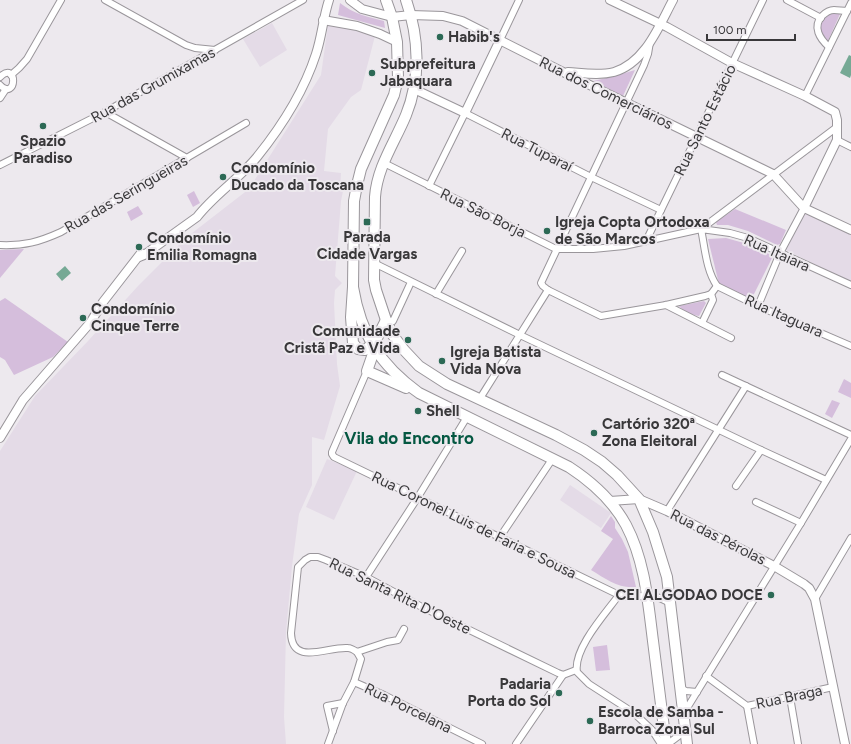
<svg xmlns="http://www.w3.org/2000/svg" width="851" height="744" font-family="Figtree,sans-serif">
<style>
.built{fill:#e4dbe7}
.green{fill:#d5bedc}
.water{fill:#76a995}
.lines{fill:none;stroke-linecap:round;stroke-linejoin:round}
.minor-casing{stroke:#9a969b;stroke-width:8}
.tertiary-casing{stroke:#9a969b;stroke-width:10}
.primary-casing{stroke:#9a969b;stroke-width:12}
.minor{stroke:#fff;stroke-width:6}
.tertiary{stroke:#fff;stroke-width:8}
.primary{stroke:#fff;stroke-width:10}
.poi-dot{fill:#2c6955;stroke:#ede9ee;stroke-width:1.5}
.labels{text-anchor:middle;stroke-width:4;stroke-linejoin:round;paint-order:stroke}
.poi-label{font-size:15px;font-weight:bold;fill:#39383a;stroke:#ede9ee;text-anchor:start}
.street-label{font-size:15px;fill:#39383a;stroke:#ede9ee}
.quarter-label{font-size:17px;font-weight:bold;fill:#055842;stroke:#ede9ee}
</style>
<rect width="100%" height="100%" fill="#ede9ee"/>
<g class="built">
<polygon points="272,23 287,50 260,67 243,39"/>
<polygon points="328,25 359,30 375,36 361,90 351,97 328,129 324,171 341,173 340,191 343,191 341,201 335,276 342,283 335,290 334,303 337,364 340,386 324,440 312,437 312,485 299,514 292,566 286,632 284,717 286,744 0,744 0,451 35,396 88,341 138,286 187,237 249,189 321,75"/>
<polygon points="804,212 851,235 851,282 786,250"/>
<polygon points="327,459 357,471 334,520 306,507"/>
<polygon points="570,485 611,513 601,528 560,500"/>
</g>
<g class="green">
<path d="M340,3C354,14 368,17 384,21L385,28L338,15Z"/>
<path d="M834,13L840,14L827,43C816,32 819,17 834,13Z"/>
<polygon points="635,70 623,96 593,81 615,76"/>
<polygon points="194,191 200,203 193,207 187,195"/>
<polygon points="138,206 143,214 131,221 127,212"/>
<polygon points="735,209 786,230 780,244 777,245 748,231 728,225 717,225 716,222"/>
<polygon points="726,238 751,245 773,256 751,300 719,284 708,239"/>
<polygon points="24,249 0,278 0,250"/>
<polygon points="5,298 68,342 53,357 14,375 5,360 0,357 0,301"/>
<path d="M704,301L706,303L699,316C692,315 684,312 679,306Z"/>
<polygon points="844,379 851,383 851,398 838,392"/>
<polygon points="832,400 840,403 832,418 825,414"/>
<path d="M611,516L615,522V528L622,539L628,552L636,587C619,589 606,579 591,570L613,539L601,531Z"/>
<polygon points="607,645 610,670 596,671 593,647"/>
</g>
<g class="water">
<polygon points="849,55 851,56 851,75 850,78 840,73"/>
<polygon points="65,266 71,273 62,281 56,274"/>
</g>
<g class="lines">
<defs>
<g id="minor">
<polyline points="105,0 186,45 195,48 215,50"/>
<polyline points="787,0 821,18"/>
<polyline points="500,40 519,0"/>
<polyline points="650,42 648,54 644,65 541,283 543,286 548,290 601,316 666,305 705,296 711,294 717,286"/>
<path d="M829,47C820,39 812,27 822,16C825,13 830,10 834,10C838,10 843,11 847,11"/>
<polyline points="11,75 19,68 27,59 61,0"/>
<path d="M0,77C18,60 17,102 0,85"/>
<polyline points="805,96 851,3"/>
<polyline points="0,98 6,89"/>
<polyline points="105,112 187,158"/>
<polyline points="837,140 851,147"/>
<polyline points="384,163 556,249 593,249 624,246 701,229 837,127"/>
<polyline points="0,165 105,112 303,0"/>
<polyline points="429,186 465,113 591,177 661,210"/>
<polyline points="646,241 763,0"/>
<path d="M0,245C24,246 39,242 61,232L246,123"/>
<polyline points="374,263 520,335 761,450 826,480"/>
<path d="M851,285L748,238L730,233L701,229C705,248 706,270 717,286L758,306L851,346"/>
<polyline points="436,294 462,251"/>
<polyline points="666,305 731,338"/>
<polyline points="758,306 780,253 804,208"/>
<polyline points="393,321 411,282"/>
<polyline points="702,323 713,300 711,294"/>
<path d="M367,371L332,452V454L334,457L619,595C630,599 641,595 652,596C659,597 665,600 671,604"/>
<polyline points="722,375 851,435"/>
<polyline points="479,400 548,290"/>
<polyline points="736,486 761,450"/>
<polyline points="756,502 801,523"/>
<polyline points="667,511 746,386"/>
<polyline points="500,537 553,458"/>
<polyline points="366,577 418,497 467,417"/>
<path d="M619,595C605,614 573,649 577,672L589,684L634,713L652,730L661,744"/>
<polyline points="815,599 851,538"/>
<path d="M404,629L398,640L387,642L357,652C354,650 351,648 348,648C328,646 292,667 291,633L298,567L305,560L310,557H318L326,560L366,577L420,606L558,673L563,675L576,670"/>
<polyline points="706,676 747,706 833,687"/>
<polyline points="354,682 384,695 482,744"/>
<polyline points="680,688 686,691 697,692"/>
<polyline points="790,697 798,744"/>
<polyline points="747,706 754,744"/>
<polyline points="684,713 801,523 851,439"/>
<polyline points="333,731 327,706 343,703"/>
<polyline points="328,744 343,703 354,682 361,659 357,652"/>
<polyline points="516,744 563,675"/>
<polyline points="668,744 685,731"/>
</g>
<g id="tertiary">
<polyline points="350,0 362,9 392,17 411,15 443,16 462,21 563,72 773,174 804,208 851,230"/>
<polyline points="610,0 667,27 732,63 805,96 835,112 837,120 837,140 804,208"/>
<polyline points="323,20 357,26 380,34 397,42"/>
<path d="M568,72C583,73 599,76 614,72C645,63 659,26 673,0"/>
<polyline points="414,89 465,113 500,40"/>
<path d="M139,257L144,255L197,217C214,195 239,179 257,157C282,126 304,91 316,54C322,36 323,18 329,0"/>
<polyline points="0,438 23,400 90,323 103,302 141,253"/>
<polyline points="610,501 639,499 667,511 774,566 804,584 809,588 815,599 845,744"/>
</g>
<g id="primary">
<path d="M406,0C419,37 421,78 406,115C395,142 377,167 375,197L374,280L376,290L386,320L392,334L404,350L419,366L447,384L556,435L584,450L602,462L617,475L639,499L653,532L667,577L687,744"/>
<path d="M353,287C361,335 380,365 419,393L569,467C592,482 613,501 626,525C645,561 648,602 653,641C657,675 662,710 666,744"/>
<polyline points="386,320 375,342 365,350 358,349 353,343 351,317 353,287 354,201 357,185 361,169 394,95 398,78 397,42 392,17 386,0"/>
<polyline points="375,348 367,371 406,388"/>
</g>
</defs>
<use href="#minor" class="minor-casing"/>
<use href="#tertiary" class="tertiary-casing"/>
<use href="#primary" class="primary-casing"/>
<use href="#minor" class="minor"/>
<use href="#tertiary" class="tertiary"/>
<use href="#primary" class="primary"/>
</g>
<g class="poi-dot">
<circle cx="440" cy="37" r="4"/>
<circle cx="372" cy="73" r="4"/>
<circle cx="43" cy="126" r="4"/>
<circle cx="223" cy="177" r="4"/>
<rect x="363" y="218" width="8" height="8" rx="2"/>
<circle cx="547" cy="231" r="4"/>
<circle cx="139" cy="247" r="4"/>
<circle cx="83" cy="318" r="4"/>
<circle cx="408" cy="340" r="4"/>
<circle cx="442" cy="361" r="4"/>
<circle cx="418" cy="411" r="4"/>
<circle cx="594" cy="433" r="4"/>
<circle cx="771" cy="595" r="4"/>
<circle cx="559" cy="693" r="4"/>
<circle cx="590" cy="721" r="4"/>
</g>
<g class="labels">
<g class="poi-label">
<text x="448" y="42">Habib's</text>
<text x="380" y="69">Subprefeitura<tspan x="380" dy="17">Jabaquara</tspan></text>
<text x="43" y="146" text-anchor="middle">Spazio<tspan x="43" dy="17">Paradiso</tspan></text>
<text x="231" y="173">Condomínio<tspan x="231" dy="17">Ducado da Toscana</tspan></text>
<text x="555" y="227">Igreja Copta Ortodoxa<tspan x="555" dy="17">de São Marcos</tspan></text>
<text x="367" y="242" text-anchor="middle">Parada<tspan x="367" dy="17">Cidade Vargas</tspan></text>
<text x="147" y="243">Condomínio<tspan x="147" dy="17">Emilia Romagna</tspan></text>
<text x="91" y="314">Condomínio<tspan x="91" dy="17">Cinque Terre</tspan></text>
<text x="400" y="336" text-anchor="end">Comunidade<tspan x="400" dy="17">Cristã Paz e Vida</tspan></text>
<text x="450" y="357">Igreja Batista<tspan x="450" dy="17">Vida Nova</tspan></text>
<text x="426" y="416">Shell</text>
<text x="602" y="429">Cartório 320ª<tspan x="602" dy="17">Zona Eleitoral</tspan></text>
<text x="763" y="600" text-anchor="end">CEI ALGODAO DOCE</text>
<text x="551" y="689" text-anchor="end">Padaria<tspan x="551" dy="17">Porta do Sol</tspan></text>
<text x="598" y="717">Escola de Samba -<tspan x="598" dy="17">Barroca Zona Sul</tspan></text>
</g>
<g class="street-label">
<text transform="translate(153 85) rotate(-29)" y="5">Rua das Grumixamas</text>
<text transform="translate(606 93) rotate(26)" y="5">Rua dos Comerciários</text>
<text transform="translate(705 120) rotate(-64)" y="5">Rua Santo Estácio</text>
<text transform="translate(537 150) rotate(27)" y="5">Rua Tuparaí</text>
<text transform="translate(126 194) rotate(-30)" y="5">Rua das Seringueiras</text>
<text transform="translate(483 213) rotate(26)" y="5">Rua São Borja</text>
<text transform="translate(777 253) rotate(24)" y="5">Rua Itaiara</text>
<text transform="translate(784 316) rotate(24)" y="5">Rua Itaguara</text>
<text transform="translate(474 525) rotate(26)" y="5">Rua Coronel Luis de Faria e Sousa</text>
<text transform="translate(718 537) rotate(27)" y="5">Rua das Pérolas</text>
<text transform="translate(400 596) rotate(26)" y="5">Rua Santa Rita D'Oeste</text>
<text transform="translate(789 697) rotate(-12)" y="5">Rua Braga</text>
<text transform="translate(408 708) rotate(26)" y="5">Rua Porcelana</text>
</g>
<g class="quarter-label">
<text x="409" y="444">Vila do Encontro</text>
</g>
</g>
<path d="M707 34v6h88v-6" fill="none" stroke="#39383a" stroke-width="2"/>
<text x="713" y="34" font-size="12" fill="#39383a" stroke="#ede9ee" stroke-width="3" paint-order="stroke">100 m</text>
</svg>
